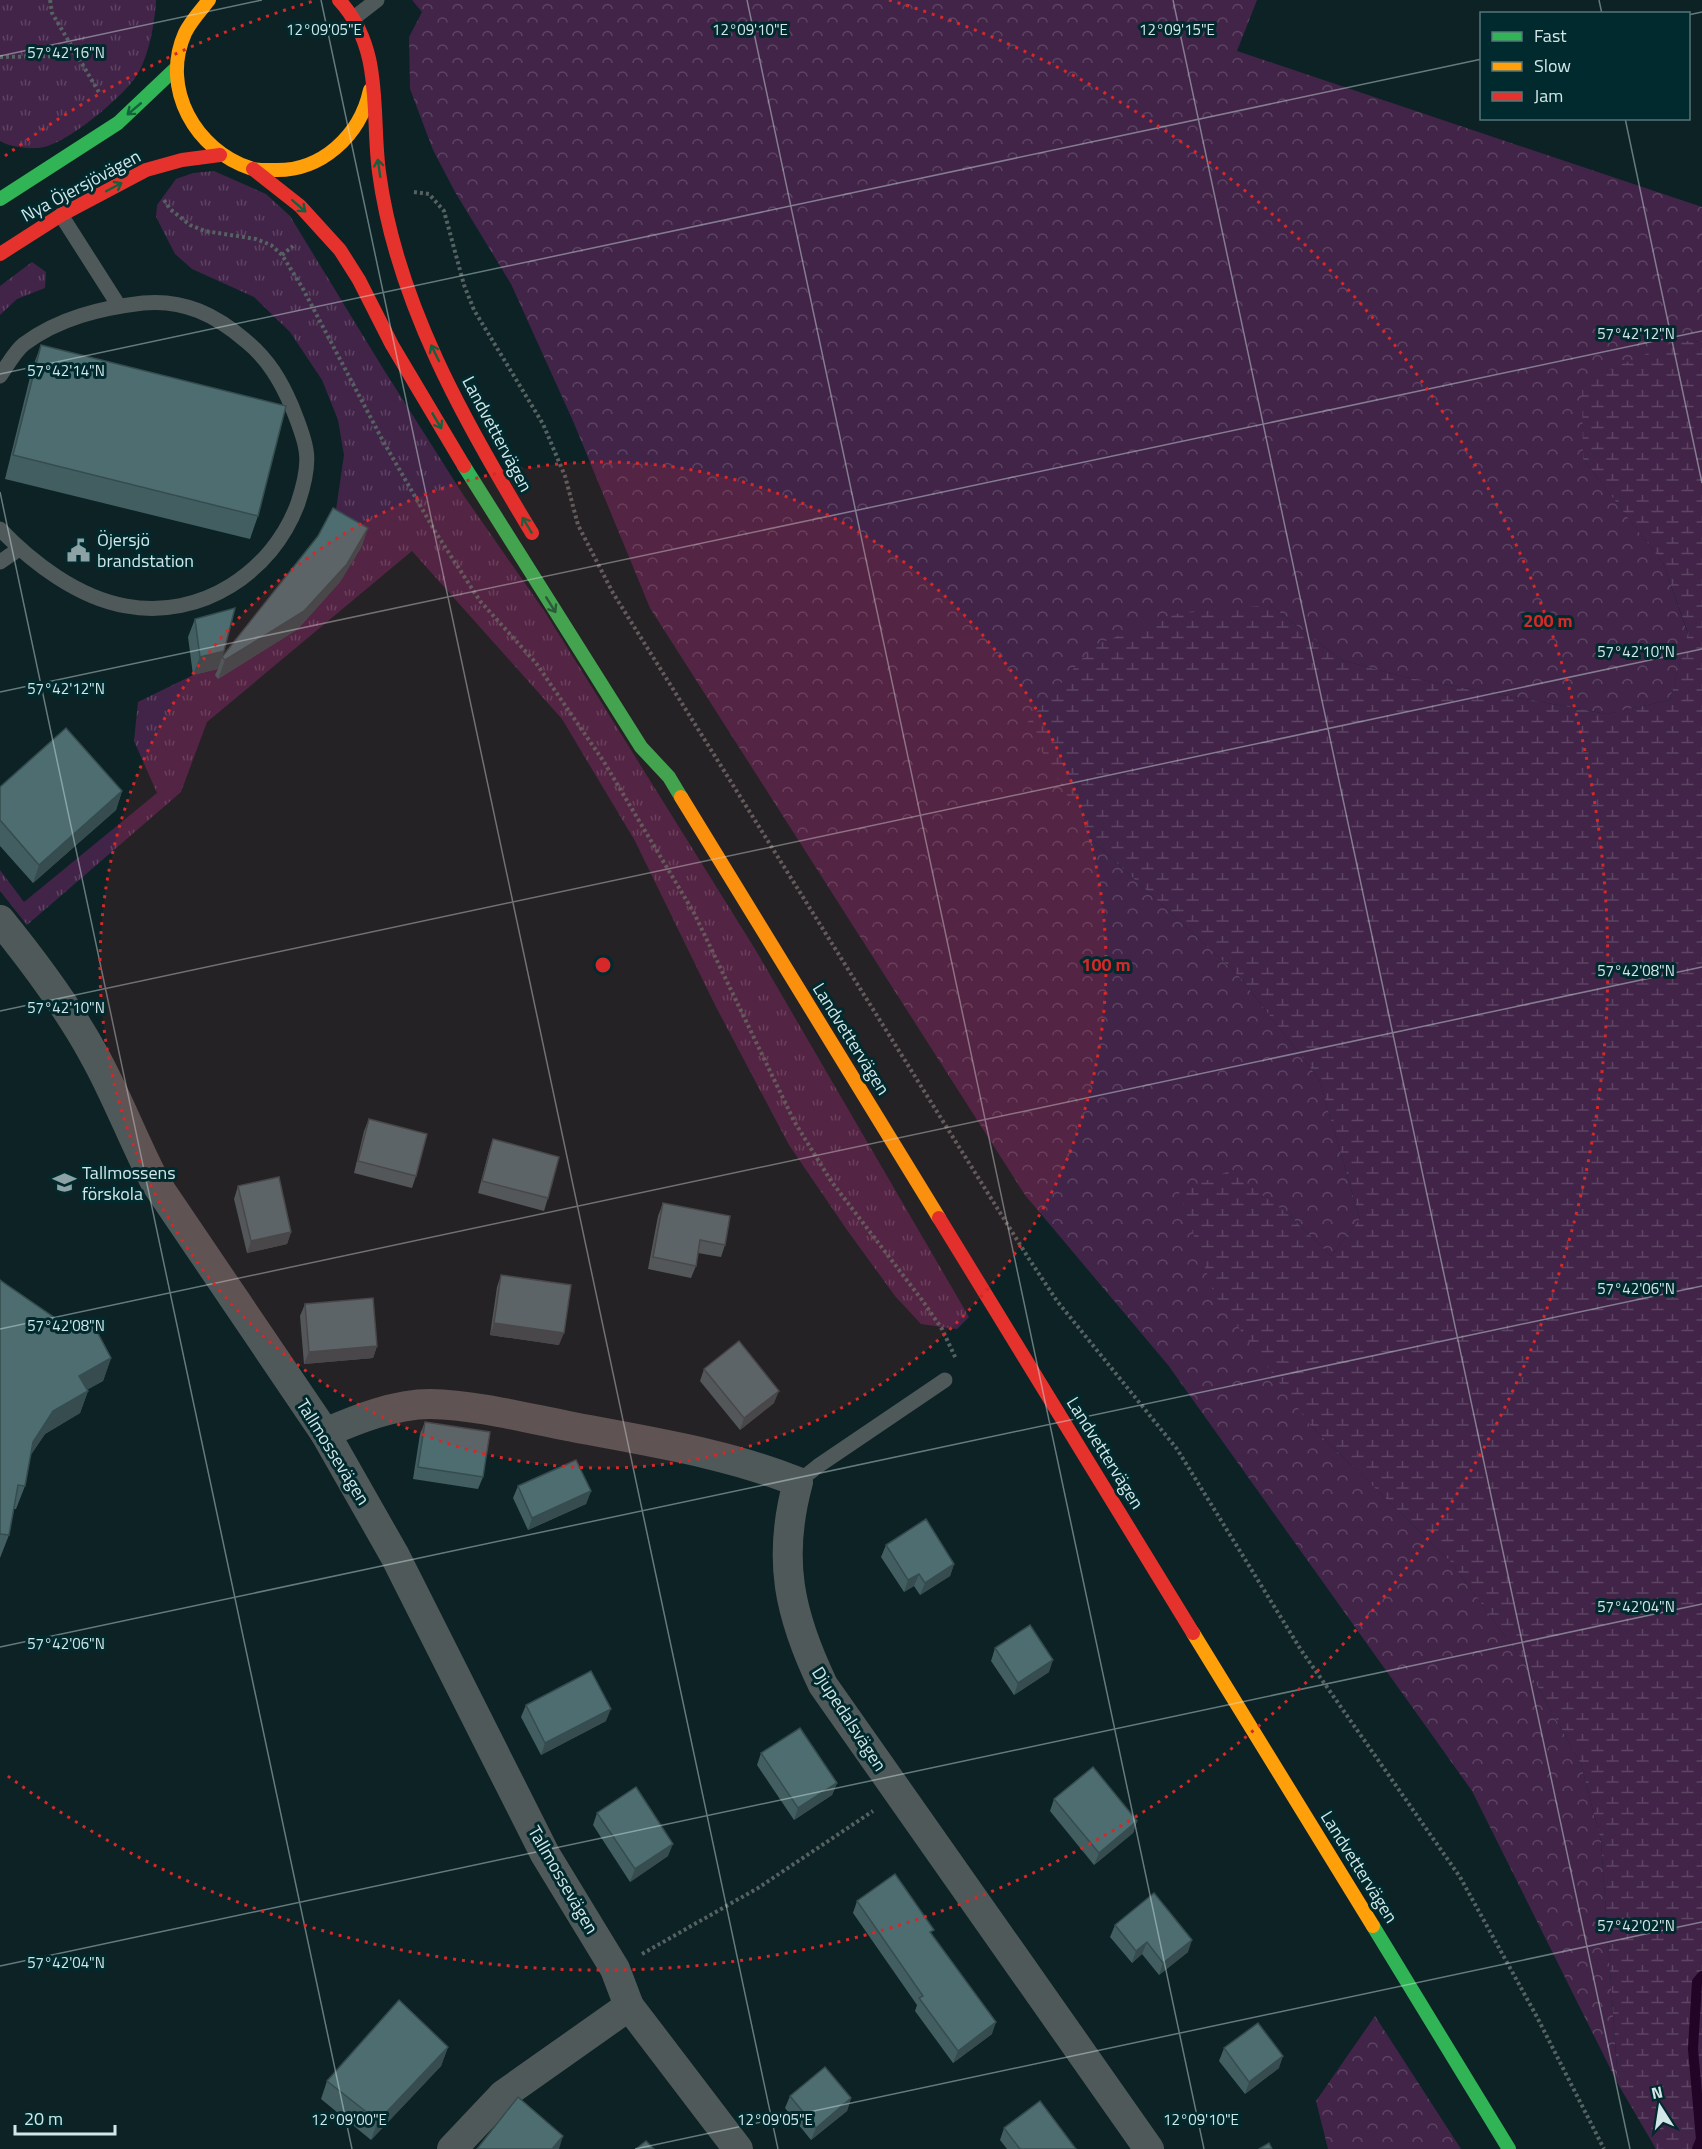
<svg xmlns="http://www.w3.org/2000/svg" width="1702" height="2149" font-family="'Titillium Web',sans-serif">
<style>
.grass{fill:url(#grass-tufts)}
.forest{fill:url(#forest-crowns)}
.wetland{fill:url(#wetland-marsh)}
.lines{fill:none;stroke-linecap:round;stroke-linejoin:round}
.stream{stroke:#210426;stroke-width:10}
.path{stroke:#566162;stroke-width:4;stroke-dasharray:3 3;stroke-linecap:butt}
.lane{stroke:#4f595a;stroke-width:15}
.street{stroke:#4f595a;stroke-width:30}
.fast{stroke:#30b455;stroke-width:14}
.slow{stroke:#ff9f0a;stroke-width:14}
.jam{stroke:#e5322d;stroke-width:14}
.wall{fill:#425e60}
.shaded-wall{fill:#364c4e}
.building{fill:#4d6d70;stroke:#364c4e;stroke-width:1.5}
.oneway{stroke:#14613e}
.ticks{fill:none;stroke:#d3e7e9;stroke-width:1.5;stroke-opacity:0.45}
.ring{fill:none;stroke:#d62828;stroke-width:3;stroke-dasharray:3 6}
.labels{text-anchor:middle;stroke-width:6;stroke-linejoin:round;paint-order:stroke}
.street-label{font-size:18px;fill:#d3e7e9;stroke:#012a2e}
.poi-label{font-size:18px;fill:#d3e7e9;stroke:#012a2e;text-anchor:start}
.ticks-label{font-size:15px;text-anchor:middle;fill:#d3e7e9;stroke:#012a2e;stroke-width:6;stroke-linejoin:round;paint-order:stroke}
.centre{fill:#d62828;stroke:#012a2e;stroke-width:3}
.ring-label{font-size:18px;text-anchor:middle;font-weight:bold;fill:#d62828;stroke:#012a2e;stroke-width:6;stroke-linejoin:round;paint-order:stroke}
</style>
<defs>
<pattern id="grass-tufts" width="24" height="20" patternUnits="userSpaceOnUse" patternTransform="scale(1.5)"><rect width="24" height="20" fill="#422448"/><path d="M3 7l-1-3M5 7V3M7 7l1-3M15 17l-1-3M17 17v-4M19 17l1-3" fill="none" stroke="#5c4462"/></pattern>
<pattern id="forest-crowns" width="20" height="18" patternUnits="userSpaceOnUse" patternTransform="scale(1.5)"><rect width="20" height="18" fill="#422448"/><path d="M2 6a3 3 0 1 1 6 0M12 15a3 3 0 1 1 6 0" fill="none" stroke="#5c4462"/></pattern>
<pattern id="wetland-marsh" width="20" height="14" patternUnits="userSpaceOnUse" patternTransform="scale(1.5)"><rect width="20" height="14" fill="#422448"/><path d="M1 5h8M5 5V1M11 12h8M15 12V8" fill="none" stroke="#5c4462"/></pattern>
</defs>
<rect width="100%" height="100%" fill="#0c2224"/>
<g class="grass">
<path d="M0,0H156C155,22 149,56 137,75C124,96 69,142 44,147C33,150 9,147 0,141Z"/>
<polygon points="214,171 266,194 290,216 384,370 464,496 545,612 755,949 969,1317 957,1329 921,1324 895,1296 847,1230 789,1145 715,1005 635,841 562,719 412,551 207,722 181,792 27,925 0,891 0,870 24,902 157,793 134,741 138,702 193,675 254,656 298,629 340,582 362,546 333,530 344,455 338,420 322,380 290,332 254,297 192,269 175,254 156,217 157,205 176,179 193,173"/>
<polygon points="32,262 46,272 45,288 17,299 0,315 0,286"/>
</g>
<g class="forest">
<polygon points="412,0 1257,0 1237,51 1702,207 1702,342 1679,340 1583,459 1663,563 1688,634 1670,700 1607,714 1405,677 1341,660 1270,605 1093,841 1239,976 1319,1079 1360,1219 1331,1256 1287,1213 1311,1426 1451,1562 1524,1662 1581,1764 1601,1841 1618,2084 1472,1791 1168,1365 1025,1195 650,608 573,421 511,284 455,192 433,150 410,89 409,37 422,12"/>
<polygon points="1375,2016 1461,2149 1328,2149 1316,2101"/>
</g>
<polygon class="wetland" points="1679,340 1702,342 1702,2149 1656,2149 1618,2084 1601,1841 1581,1764 1524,1662 1451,1562 1311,1426 1214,1294 1179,1192 1229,1171 1287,1213 1331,1256 1360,1219 1319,1079 1239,976 1093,841 1026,724 1093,646 1173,614 1270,605 1341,660 1405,677 1607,714 1670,700 1688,633 1663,563 1583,459 1582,381"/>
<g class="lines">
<polyline class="stream" points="1697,2149 1701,2139 1693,2049 1697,1982 1702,1976"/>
<g class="path">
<polyline points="50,0 52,13 100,94"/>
<polyline points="0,57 62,56 73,52"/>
<polyline points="414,192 429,194 444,211 464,285 474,310 543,424 565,476 578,525 613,593 1029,1259 1057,1301 1177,1449 1301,1650 1460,1877 1537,2017 1604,2149"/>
<polyline points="164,200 170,209 190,225 205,231 256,239 271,245 282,255 302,287 383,441 436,533 480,601 536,663 604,762 694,913 794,1121 831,1181 922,1300 942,1329 956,1359"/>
<polyline points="282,255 293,246"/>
<polyline points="642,1954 758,1888 873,1811"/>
</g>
<g class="lane">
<polyline points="355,17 377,0"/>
<polyline points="61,215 119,306"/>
<path d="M0,376C7,366 15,351 24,344C59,318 101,308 143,303C184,299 216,315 246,341C268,359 281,381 292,407C297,420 304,436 306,450C309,466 303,488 298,503C273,572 201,620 126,606C79,598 32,563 0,529"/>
<polyline points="0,562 19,549"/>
<polyline points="798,1482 818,1466 945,1380"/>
</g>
<g class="street">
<path d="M0,920C34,962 68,1007 94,1055C117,1096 133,1140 155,1182L325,1433L395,1556L545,1854L615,1969L629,2006L738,2149"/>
<path d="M325,1433C357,1419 395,1404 430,1404C478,1405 526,1418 573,1427C650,1442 726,1453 798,1482C777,1559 789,1614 823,1685L1149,2149"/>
<polyline points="452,2149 503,2095 629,2006"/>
</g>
<g class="fast">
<polyline points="0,199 118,123 176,68"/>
<polyline points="464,466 641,747 669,777 681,797"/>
<polyline points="1373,1926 1509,2149"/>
</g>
<g class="slow">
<path d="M209,0C201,10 190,22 185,33C160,89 196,150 250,168C257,171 266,170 273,170C321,172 360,136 370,90"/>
<polyline points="681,797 939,1218"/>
<polyline points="1193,1633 1373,1926"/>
</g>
<g class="jam">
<path d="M339,0C384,49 371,111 379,172C396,301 465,423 532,533"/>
<polyline points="253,169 300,206 340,250 359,280 392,345 464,466"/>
<polyline points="0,254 61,215 146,170 182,160 220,155"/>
<polyline points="939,1218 1193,1633"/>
</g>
</g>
<g class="wall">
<polygon points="41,345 258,516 250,539 5,479 32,369"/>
<polygon points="362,546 340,582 298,629 218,679 215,675 218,669 193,675 188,637 195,619 224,651 222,657"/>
<polygon points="0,787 122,791 116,810 33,883 0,846"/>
<polygon points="369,1119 416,1176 412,1188 354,1173 364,1131"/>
<polygon points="493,1139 548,1198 544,1211 478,1193 489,1151"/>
<polygon points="238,1186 291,1232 287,1244 247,1253 234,1199"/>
<polygon points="663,1203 725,1245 721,1257 698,1253 696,1266 691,1278 648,1269 658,1216"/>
<polygon points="501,1275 559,1345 490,1335 497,1287"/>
<polygon points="0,1280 111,1358 103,1381 88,1389 88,1391 80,1413 45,1434 30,1456 25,1486 16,1509 14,1509 9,1535 0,1558"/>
<polygon points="305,1304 377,1346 373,1358 304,1364 300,1316"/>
<polygon points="704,1369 774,1403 740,1430 700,1381"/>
<polygon points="425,1422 483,1477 478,1489 413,1479 420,1434"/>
<polygon points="518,1486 591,1491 586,1504 528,1530 513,1498"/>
<polygon points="886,1545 954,1564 950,1576 920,1595 914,1586 904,1592 881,1557"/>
<polygon points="995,1648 1049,1672 1014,1695 991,1661"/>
<polygon points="526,1705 606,1721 541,1755 521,1717"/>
<polygon points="761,1753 837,1783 832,1795 794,1820 757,1765"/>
<polygon points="1054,1799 1137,1821 1133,1833 1094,1865 1050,1811"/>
<polygon points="597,1813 668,1856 630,1882 593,1825"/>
<polygon points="857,1901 932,1934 992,2034 953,2063 915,2011 917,2005 853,1913"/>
<polygon points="1115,1925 1188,1952 1159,1975 1142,1954 1132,1963 1110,1937"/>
<polygon points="448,2047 441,2066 371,2140 321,2099 327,2081"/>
<polygon points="1224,2048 1279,2068 1245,2094 1219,2061"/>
<polygon points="790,2096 851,2098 847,2111 811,2140 785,2108"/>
<polygon points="1004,2128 1076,2149 1007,2149 1000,2140"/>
</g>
<g class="shaded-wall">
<polygon points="368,528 362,546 340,582 298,629 218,679 225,660"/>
<polygon points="224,651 218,669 193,675 200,657"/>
<polygon points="122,791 116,810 33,883 39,865"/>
<polygon points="291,1232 287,1244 247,1253 251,1241"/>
<polygon points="494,1323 564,1333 559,1345 490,1335"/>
<polygon points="377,1346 373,1358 304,1364 309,1352"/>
<polygon points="111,1358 103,1381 71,1399 79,1376"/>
<polygon points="88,1391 80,1413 45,1434 24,1465 33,1442 53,1411"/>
<polygon points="779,1391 774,1403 740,1430 744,1418"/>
<polygon points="591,1491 586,1504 528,1530 532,1518"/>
<polygon points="954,1564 950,1576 920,1595 925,1583"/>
<polygon points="919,1574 914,1586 904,1592 908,1580"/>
<polygon points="1053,1660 1049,1672 1014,1695 1018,1683"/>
<polygon points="611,1709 606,1721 541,1755 545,1743"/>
<polygon points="837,1783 832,1795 794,1820 798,1808"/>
<polygon points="1137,1821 1133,1833 1094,1865 1099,1853"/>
<polygon points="673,1844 668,1856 630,1882 635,1869"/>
<polygon points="1192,1940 1188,1952 1159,1975 1163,1963"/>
<polygon points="1147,1942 1142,1954 1132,1963 1136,1951"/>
<polygon points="996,2022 992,2034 953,2063 958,2051"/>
<polygon points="448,2047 441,2066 371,2140 378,2121"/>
<polygon points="1283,2056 1279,2068 1245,2094 1249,2082"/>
<polygon points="851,2098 847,2111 811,2140 816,2128"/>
<polygon points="563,2136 559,2149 552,2149"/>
</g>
<g class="building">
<polygon points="41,345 286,406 258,516 13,455"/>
<polygon points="333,508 368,528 347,564 304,611 225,660 222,657 318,536"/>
<polygon points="235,608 224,651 200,657 195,619"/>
<polygon points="66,728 122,791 39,865 0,820 0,787"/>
<polygon points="369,1119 427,1134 416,1176 358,1161"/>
<polygon points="493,1139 559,1157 548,1198 482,1181"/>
<polygon points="279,1177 291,1232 251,1241 238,1186"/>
<polygon points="663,1203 730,1216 725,1245 700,1240 696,1266 653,1257"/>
<polygon points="501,1275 571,1285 564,1333 494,1323"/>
<polygon points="0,1280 77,1333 93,1324 111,1358 79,1376 88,1391 53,1411 33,1442 25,1486 18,1485 9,1535 0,1534"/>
<polygon points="373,1298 377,1346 309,1352 305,1304"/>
<polygon points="739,1341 779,1391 744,1418 704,1369"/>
<polygon points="425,1422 490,1432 483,1477 418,1467"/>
<polygon points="576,1460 591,1491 532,1518 518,1486"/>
<polygon points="926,1519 954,1564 925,1583 919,1574 908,1580 886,1545"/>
<polygon points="1030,1625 1053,1660 1018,1683 995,1648"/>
<polygon points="591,1671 611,1709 545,1743 526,1705"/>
<polygon points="800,1728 837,1783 798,1808 761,1753"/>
<polygon points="1093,1767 1137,1821 1099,1853 1054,1799"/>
<polygon points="636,1787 673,1844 635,1869 597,1813"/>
<polygon points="895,1874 934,1930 930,1932 996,2022 958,2051 919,1998 923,1996 857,1901"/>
<polygon points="1154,1893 1192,1940 1163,1963 1147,1942 1136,1951 1115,1925"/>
<polygon points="399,2000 448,2047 378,2121 327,2081"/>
<polygon points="1258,2023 1283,2056 1249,2082 1224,2048"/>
<polygon points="825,2067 851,2098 816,2128 790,2096"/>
<polygon points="518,2097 563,2136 552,2149 477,2149"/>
<polygon points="1040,2101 1076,2149 1020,2149 1004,2128"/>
<polygon points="646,2141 654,2149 636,2149"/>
<polygon points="1269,2143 1272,2149 1259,2149"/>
</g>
<defs><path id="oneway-shaft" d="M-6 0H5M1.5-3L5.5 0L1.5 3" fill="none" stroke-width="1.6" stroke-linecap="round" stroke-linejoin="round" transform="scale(1.5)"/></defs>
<g class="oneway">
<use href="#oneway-shaft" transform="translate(134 109) rotate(140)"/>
<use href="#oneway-shaft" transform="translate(379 168) rotate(-98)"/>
<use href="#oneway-shaft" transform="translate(114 187) rotate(-28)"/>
<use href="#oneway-shaft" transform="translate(299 206) rotate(41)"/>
<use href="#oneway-shaft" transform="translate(435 353) rotate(-116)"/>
<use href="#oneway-shaft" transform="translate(437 421) rotate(59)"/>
<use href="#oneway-shaft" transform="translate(527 525) rotate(-121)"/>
<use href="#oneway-shaft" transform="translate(551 605) rotate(58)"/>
</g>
<path class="ticks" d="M321,0L778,2149M747,0L1204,2149M1173,0L1630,2149M1599,0L1602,14M1688,15L1702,12M0,56L262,0M1625,118L1702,483M0,374L1482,59M0,492L352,2149M0,692L1702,331M0,1011L1702,649M0,1329L1702,967M0,1647L1702,1286M0,1966L1702,1604M635,2149L1702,1922"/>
<circle cx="603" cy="965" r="503" fill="#d62828" fill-opacity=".12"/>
<g class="ring">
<circle cx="603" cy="965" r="503"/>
<path d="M5 156A1006 1006 0 0 1 317 0M889 0A1006 1006 0 1 1 5 1774"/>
</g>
<defs>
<symbol id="civic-bare" viewBox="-9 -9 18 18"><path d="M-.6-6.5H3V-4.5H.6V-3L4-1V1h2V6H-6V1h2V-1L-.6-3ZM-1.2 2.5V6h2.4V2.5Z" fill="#8da2a4" stroke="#012a2e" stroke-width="2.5" paint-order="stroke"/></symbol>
<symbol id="school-bare" viewBox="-9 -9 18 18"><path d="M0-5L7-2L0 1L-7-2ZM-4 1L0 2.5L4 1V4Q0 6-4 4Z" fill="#8da2a4" stroke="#012a2e" stroke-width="2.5" paint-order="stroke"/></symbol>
</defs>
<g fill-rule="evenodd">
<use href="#civic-bare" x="62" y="534" width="33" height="33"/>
<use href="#school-bare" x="48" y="1166" width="33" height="33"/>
</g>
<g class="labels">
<g class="street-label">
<text transform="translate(81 186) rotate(-28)" y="6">Nya Öjersjövägen</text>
<text transform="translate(497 434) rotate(62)" y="6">Landvettervägen</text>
<text transform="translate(851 1039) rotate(58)" y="6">Landvettervägen</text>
<text transform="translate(333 1452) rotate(58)" y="6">Tallmossevägen</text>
<text transform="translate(1105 1453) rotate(58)" y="6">Landvettervägen</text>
<text transform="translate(849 1719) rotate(57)" y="6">Djupedalsvägen</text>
<text transform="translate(1359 1867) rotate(58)" y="6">Landvettervägen</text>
<text transform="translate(563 1880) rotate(60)" y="6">Tallmossevägen</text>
</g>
<g class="poi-label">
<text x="97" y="546">Öjersjö<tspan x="97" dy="21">brandstation</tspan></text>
<text x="82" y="1179">Tallmossens<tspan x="82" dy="21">förskola</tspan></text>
</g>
</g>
<g class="ticks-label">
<text x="324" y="35">12°09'05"E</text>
<text x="750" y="35">12°09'10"E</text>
<text x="1177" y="35">12°09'15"E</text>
<text x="66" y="58">57°42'16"N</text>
<text x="1636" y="339">57°42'12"N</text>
<text x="66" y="376">57°42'14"N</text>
<text x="1636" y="657">57°42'10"N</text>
<text x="66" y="694">57°42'12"N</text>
<text x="1636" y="976">57°42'08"N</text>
<text x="66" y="1013">57°42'10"N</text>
<text x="1636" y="1294">57°42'06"N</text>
<text x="66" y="1331">57°42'08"N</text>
<text x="1636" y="1612">57°42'04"N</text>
<text x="66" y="1649">57°42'06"N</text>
<text x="1636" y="1931">57°42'02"N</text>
<text x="66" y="1968">57°42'04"N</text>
<text x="349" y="2125">12°09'00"E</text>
<text x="775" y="2125">12°09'05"E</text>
<text x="1201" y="2125">12°09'10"E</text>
</g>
<circle cx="603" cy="965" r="9" class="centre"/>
<g class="ring-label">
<text x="1548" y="627">200 m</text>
<text x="1106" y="971">100 m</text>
</g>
<rect x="1480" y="12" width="210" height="108" fill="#012a2e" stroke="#557679" stroke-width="1.5"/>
<rect x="1492" y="32" width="30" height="9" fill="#30b455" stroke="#557679" stroke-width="1.5"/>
<text x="1534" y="42" font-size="18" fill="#d3e7e9">Fast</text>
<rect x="1492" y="62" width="30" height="9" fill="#ff9f0a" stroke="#557679" stroke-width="1.5"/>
<text x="1534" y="72" font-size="18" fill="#d3e7e9">Slow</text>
<rect x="1492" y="92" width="30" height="9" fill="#e5322d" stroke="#557679" stroke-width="1.5"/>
<text x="1534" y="102" font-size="18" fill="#d3e7e9">Jam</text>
<g transform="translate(1660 2107) rotate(348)" stroke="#012a2e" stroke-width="4.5" paint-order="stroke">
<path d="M0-4.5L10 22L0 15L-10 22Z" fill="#d3e7e9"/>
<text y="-9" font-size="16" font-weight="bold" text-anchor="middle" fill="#d3e7e9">N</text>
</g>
<path d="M15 2125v9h100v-9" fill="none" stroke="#d3e7e9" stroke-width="3"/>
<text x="24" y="2125" font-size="18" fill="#d3e7e9" stroke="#012a2e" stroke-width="4.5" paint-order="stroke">20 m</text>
</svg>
